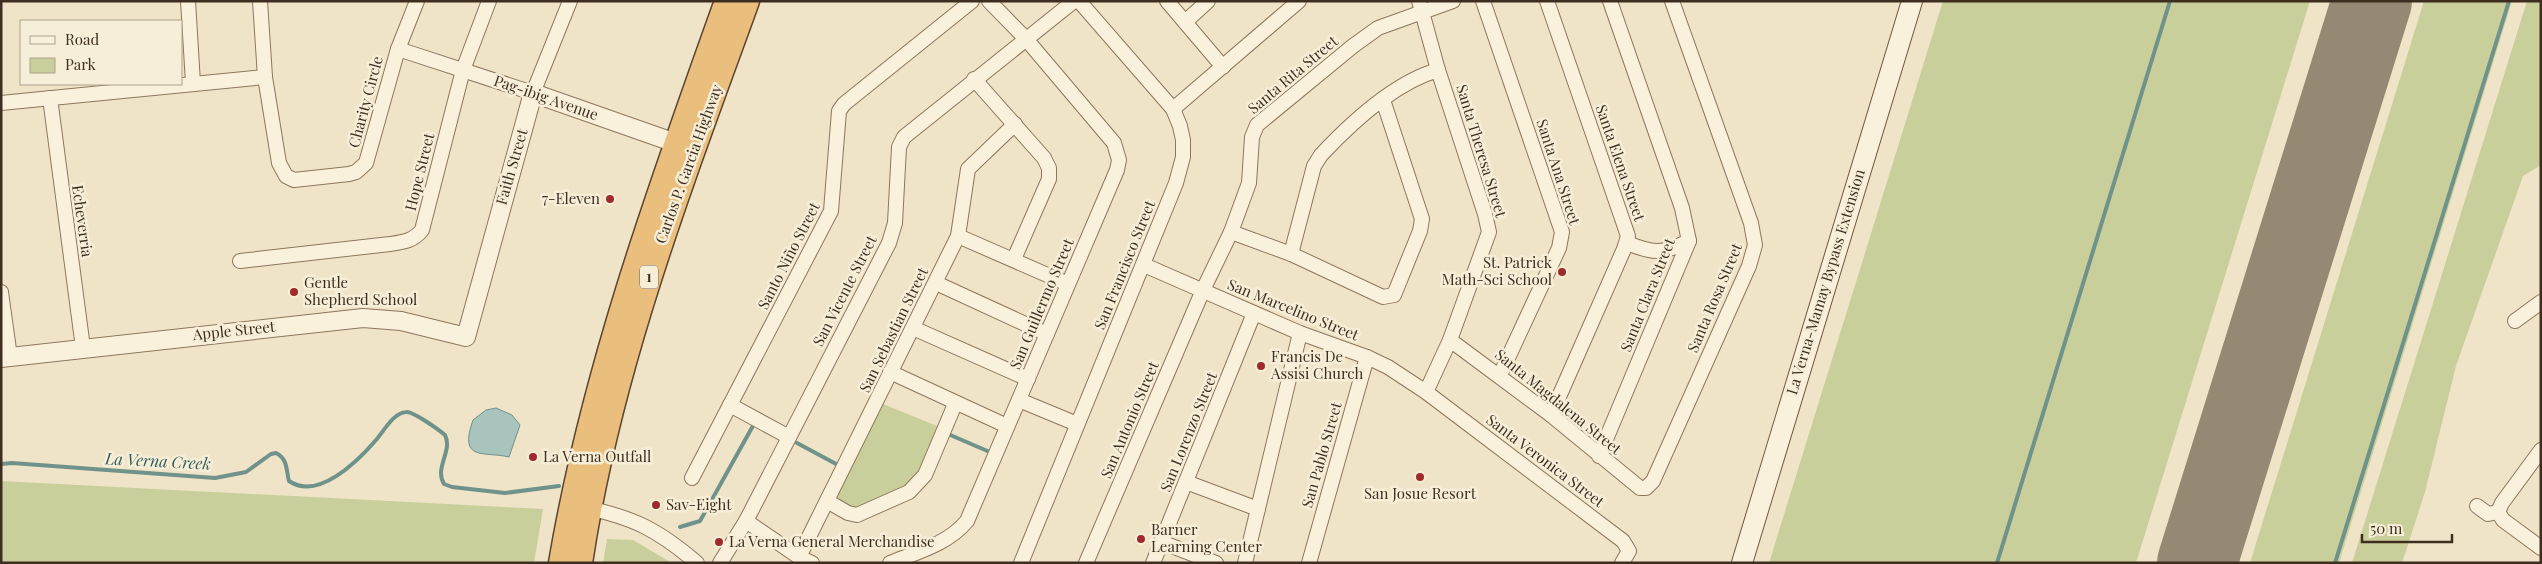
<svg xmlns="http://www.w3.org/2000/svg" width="2542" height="564" font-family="'Playfair Display',serif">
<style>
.green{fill:#c9cf9b}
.water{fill:#a9c4bc;stroke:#6f938a}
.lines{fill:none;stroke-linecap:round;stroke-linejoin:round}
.stream{stroke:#6f938a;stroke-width:4}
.runway{stroke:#968974;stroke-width:80}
.minor-casing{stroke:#8d765c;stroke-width:16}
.tertiary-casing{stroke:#8d765c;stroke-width:20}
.secondary-casing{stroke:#6f573f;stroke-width:22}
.trunk-casing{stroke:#5b4430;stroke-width:25}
.minor{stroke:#faf1dc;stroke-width:14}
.tertiary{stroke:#faf1dc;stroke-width:18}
.secondary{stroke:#faf1dc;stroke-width:20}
.trunk{stroke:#eabe7c;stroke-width:22}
.poi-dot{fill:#9e2a2b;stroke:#f7eed8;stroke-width:2}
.labels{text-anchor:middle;stroke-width:5;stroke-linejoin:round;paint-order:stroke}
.shield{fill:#f7eed8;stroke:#756857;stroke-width:1}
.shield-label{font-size:14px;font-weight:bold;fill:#3d2e20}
.street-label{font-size:15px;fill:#3d2e20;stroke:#f7eed8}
.poi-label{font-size:15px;fill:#3d2e20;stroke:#f7eed8;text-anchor:start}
.water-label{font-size:16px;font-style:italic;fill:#2f5d5a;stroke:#f7eed8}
</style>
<rect width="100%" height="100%" fill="#f0e4c8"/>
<g class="green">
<polygon points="1943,1 2310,1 2136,563 1769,563"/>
<polygon points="2424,1 2512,1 2339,563 2250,563"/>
<polygon points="2527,1 2541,1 2541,165 2523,176 2456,366 2425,492 2402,563 2352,563"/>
<polygon points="883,404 942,428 924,467 908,487 860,510 832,500"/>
<polygon points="1,481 543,509 534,563 1,563"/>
<polygon points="607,539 633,540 672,563 603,563"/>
</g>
<path class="water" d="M496,408L512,415L520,425L509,457C484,451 458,462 473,420L486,410Z"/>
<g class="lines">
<g class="stream">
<polyline points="948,434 992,453"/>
<polyline points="797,443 838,465"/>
<path d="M1,464L12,463L215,478L246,472L271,454L276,453C288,459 286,470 289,481C318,501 358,461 376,440C384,431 393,413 406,412C413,411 439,430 445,435C453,451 434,468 444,484L452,487L505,493L559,486"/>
<polyline points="680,527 700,521 754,424"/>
<polyline points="1997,563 2170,1"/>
<polyline points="2335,563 2509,1"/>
</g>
<polyline class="runway" points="2197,563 2372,1"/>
<defs>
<g id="minor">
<polyline points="188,1 193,83"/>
<polyline points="260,1 265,77 279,163 286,176 294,180 349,174 356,172 366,163 398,49 417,1"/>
<polyline points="1167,1 1223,67"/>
<polyline points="1419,1 1438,70 1485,214 1489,232 1450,340 1426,392"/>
<polyline points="1483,1 1562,232 1559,248 1500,375"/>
<polyline points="1547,1 1628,236 1624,249 1551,415"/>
<polyline points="1185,22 1208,1"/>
<polyline points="398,49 533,93 570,1"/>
<polyline points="974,79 1044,158 1049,168 1049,179 1014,259"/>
<polyline points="50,98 83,348"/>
<polyline points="1,103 265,77"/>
<polyline points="1173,109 1299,1"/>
<polyline points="1231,232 1291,254 1383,297 1394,295 1420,231 1422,219 1383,100"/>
<polyline points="958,236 1068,284"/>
<path d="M1627,243C1654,254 1662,254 1689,241"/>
<path d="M1291,254L1314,166L1321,155C1351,123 1396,82 1438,70"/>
<path d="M240,261L390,244C404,242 413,241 422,230L463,70L489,1"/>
<polyline points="1144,265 1300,333 1367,357 1388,367 1426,392 1623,541 1629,551 1622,563"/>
<polyline points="936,283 1047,334"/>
<polyline points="1,292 10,357"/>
<polyline points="2515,321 2541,302"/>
<polyline points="913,328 1028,379"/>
<polyline points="1450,340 1551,415 1640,488 1646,488 1653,481 1749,266 1755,245 1751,223 1672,1"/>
<polyline points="890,372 1007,426"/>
<polyline points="1019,400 1077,424"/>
<polyline points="730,405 789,437"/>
<polyline points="2541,450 2502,503 2498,512 2503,520 2541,548"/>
<polyline points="1599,456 1689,241 1682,208 1610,1"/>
<polyline points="692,478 831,211 839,111 844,104 972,1"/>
<polyline points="1186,482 1258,509"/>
<polyline points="827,501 848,513 857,515 909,492 925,475 955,404"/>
<polyline points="2477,506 2488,514 2498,512"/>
<path d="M584,507C634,518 657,529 697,563"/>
<polyline points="746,521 799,557 812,563"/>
<polyline points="1161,542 1216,563"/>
<polyline points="799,557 958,236 968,169 1015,124"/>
<polyline points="720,563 746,521 889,243 895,223 899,147 904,137 1074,1"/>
<path d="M890,563C917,552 948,544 967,521L1117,170L1119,160L1114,143L1026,39L989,1"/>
<polyline points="1021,563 1176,183 1183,157 1183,140 1180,126 1173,109 1079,1"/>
<polyline points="1086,563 1203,290 1231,232 1249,183 1252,137 1257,125 1353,46 1378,28 1453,1"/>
<polyline points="1153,563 1254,313"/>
<polyline points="1245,563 1300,333"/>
<polyline points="1309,563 1367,357"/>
</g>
<polyline id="tertiary" points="1,358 363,318 401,321 466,337 533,93 687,147"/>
<polyline id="secondary" points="1742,563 1912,1"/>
<g id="trunk">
<path d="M560,563C593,369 660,186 726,1"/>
<path d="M581,563C610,368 681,186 748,1"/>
</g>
</defs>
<use href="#minor" class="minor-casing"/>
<use href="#tertiary" class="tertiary-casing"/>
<use href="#secondary" class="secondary-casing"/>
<use href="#trunk" class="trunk-casing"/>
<use href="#minor" class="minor"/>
<use href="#tertiary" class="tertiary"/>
<use href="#secondary" class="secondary"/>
<use href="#trunk" class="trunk"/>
</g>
<g class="poi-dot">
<circle cx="610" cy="199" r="5"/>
<circle cx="1562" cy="272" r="5"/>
<circle cx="294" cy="292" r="5"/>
<circle cx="1261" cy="366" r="5"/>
<circle cx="533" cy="457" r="5"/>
<circle cx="1420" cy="477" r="5"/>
<circle cx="656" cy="505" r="5"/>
<circle cx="1141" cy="539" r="5"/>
<circle cx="719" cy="542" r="5"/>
</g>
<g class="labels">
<rect class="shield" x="640" y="265.5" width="18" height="23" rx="4"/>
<g class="shield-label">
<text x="649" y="282">1</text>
</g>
<g class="street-label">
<text transform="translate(1293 75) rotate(-40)" y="5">Santa Rita Street</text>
<text transform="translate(546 98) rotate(19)" y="5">Pag-ibig Avenue</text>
<text transform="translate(366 102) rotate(-75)" y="5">Charity Circle</text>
<text transform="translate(1481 151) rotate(73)" y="5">Santa Theresa Street</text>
<text transform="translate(1620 163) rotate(71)" y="5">Santa Elena Street</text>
<text transform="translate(689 164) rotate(-70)" y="5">Carlos P. Garcia Highway</text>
<text transform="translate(512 167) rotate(-74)" y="5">Faith Street</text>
<text transform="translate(420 172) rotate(-76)" y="5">Hope Street</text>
<text transform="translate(1558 172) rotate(72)" y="5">Santa Ana Street</text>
<text transform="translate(82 221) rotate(82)" y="5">Echeverria</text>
<text transform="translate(789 256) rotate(-63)" y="5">Santo Niño Street</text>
<text transform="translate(1125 265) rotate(-68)" y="5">San Francisco Street</text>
<text transform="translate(1826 282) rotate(-73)" y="5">La Verna-Mamay Bypass Extension</text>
<text transform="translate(845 291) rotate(-63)" y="5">San Vicente Street</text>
<text transform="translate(1648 295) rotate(-68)" y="5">Santa Clara Street</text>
<text transform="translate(1715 298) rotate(-67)" y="5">Santa Rosa Street</text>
<text transform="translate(1042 304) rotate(-67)" y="5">San Guillermo Street</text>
<text transform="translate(1293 310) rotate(22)" y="5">San Marcelino Street</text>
<text transform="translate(894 330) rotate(-64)" y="5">San Sebastian Street</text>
<text transform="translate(234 331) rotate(-6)" y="5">Apple Street</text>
<text transform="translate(1558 402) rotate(39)" y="5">Santa Magdalena Street</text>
<text transform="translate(1130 420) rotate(-67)" y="5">San Antonio Street</text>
<text transform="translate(1189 432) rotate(-68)" y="5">San Lorenzo Street</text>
<text transform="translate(1322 455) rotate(-74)" y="5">San Pablo Street</text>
<text transform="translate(1545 461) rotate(37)" y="5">Santa Veronica Street</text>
</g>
<g class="poi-label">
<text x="600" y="204" text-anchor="end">7-Eleven</text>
<text x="1552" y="268" text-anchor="end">St. Patrick<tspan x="1552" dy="17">Math-Sci School</tspan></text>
<text x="304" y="288">Gentle<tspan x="304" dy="17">Shepherd School</tspan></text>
<text x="1271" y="362">Francis De<tspan x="1271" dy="17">Assisi Church</tspan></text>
<text x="543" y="462">La Verna Outfall</text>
<text x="1420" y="499" text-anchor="middle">San Josue Resort</text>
<text x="666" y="510">Sav-Eight</text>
<text x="1151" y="535">Barner<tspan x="1151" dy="17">Learning Center</tspan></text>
<text x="729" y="547">La Verna General Merchandise</text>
</g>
<g class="water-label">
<text transform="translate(158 461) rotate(3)" y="6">La Verna Creek</text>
</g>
</g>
<rect width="2542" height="564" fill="none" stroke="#3d2e20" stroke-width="5"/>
<rect x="20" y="20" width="162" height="65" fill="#f7eed8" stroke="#ada18e"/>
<rect x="30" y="36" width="25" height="8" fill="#faf1dc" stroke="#ada18e"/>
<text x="65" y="45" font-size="15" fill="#3d2e20">Road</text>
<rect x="30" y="58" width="25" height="15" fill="#c9cf9b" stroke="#ada18e"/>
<text x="65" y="70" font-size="15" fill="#3d2e20">Park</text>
<path d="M2362 534v8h90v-8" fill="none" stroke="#3d2e20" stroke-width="2.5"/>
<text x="2370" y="534" font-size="15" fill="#3d2e20" stroke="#f7eed8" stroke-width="4" paint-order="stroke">50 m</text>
</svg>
